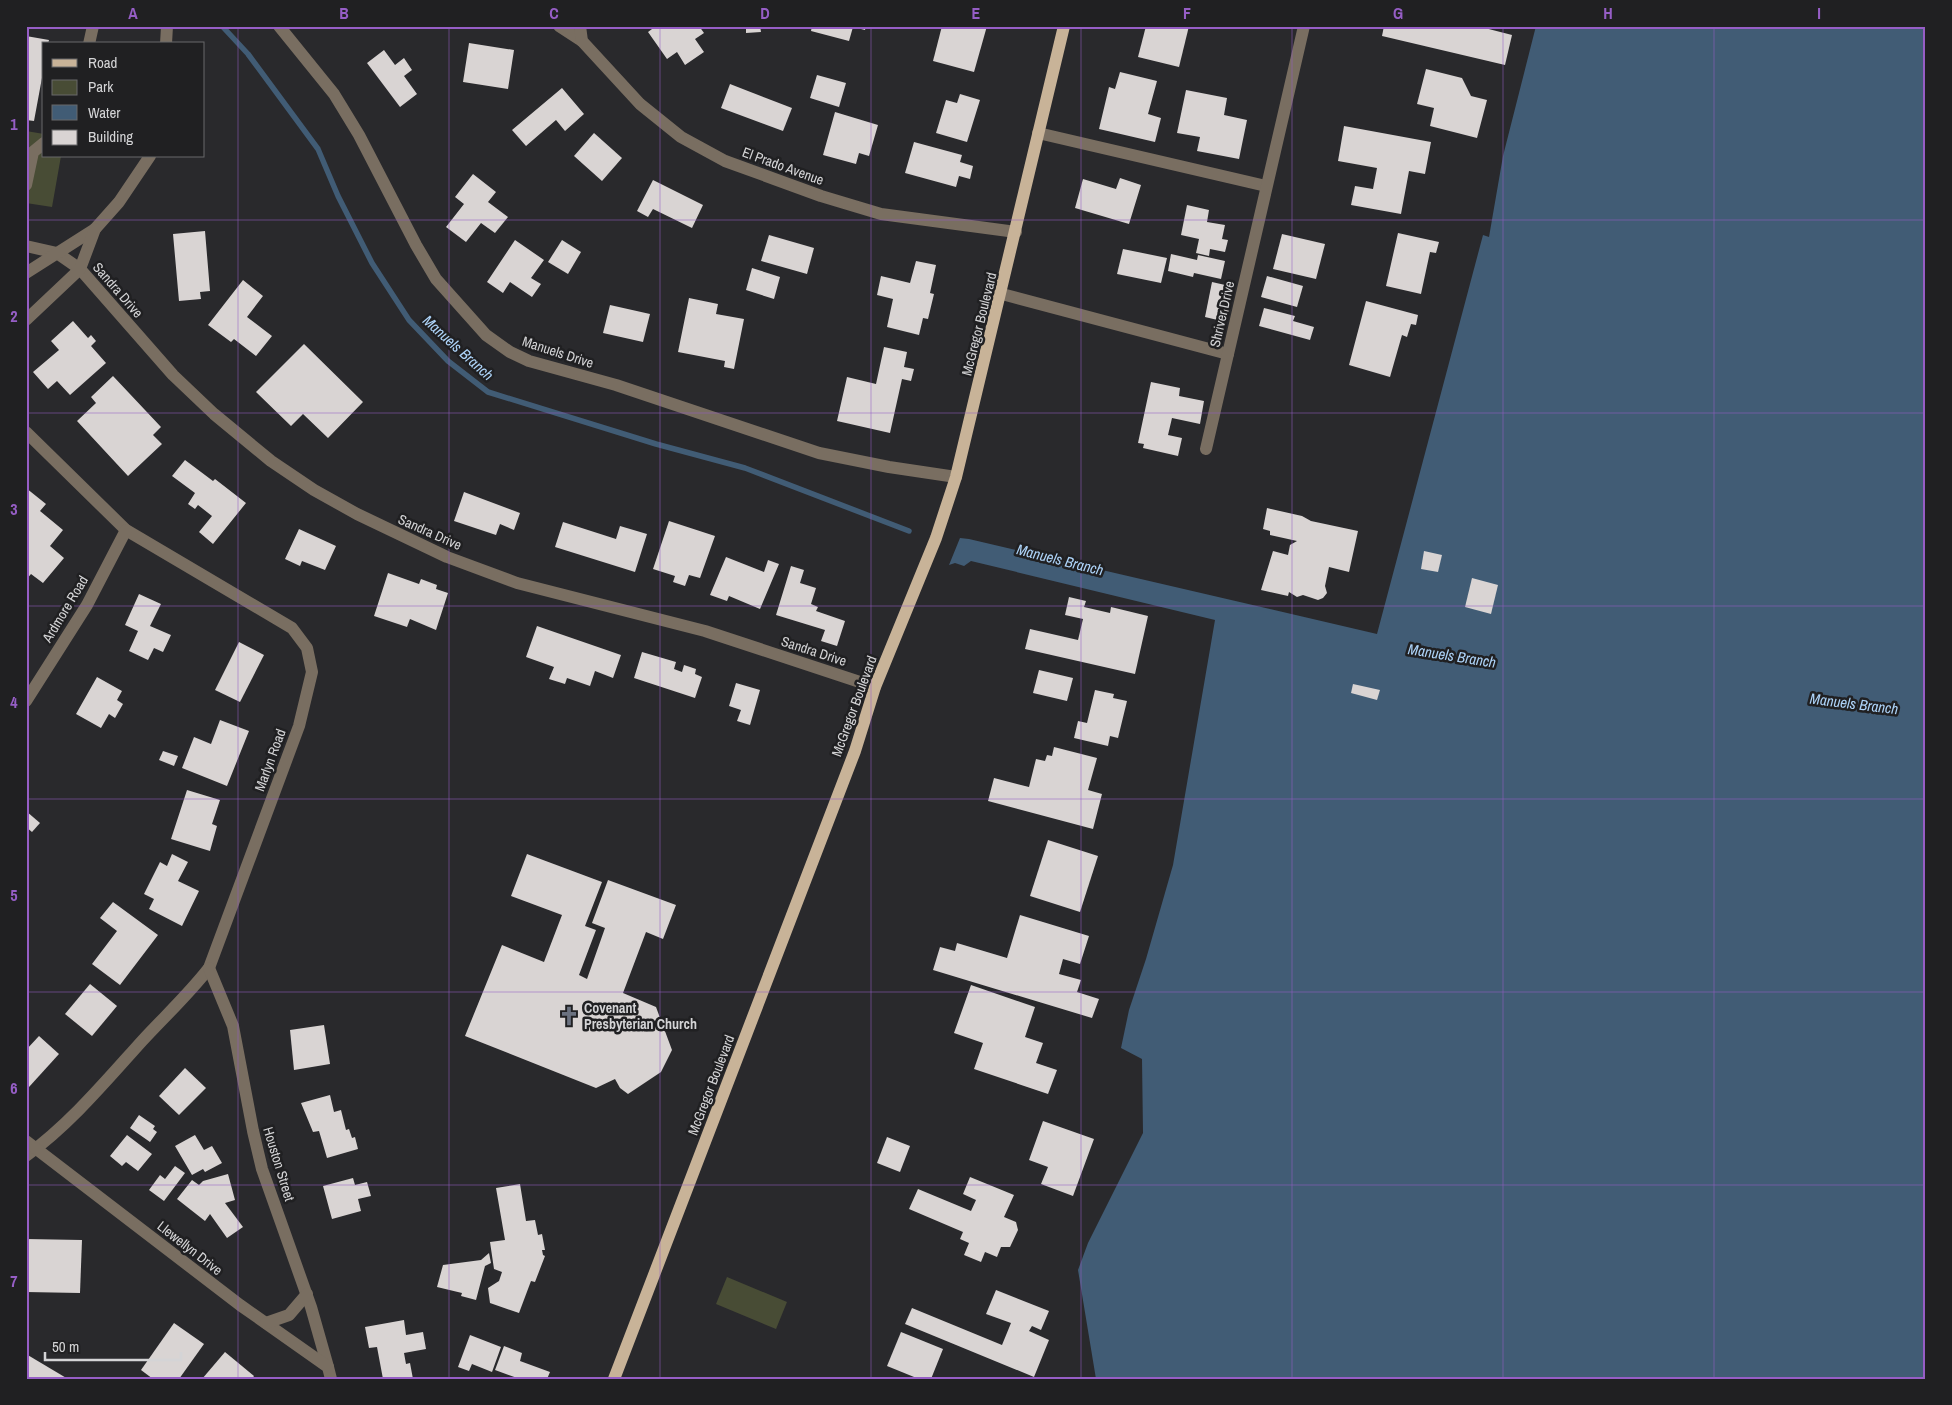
<svg xmlns="http://www.w3.org/2000/svg" width="1952" height="1405" font-family="'Archivo Narrow',sans-serif">
<style>
.green{fill:#484c35}
.water{fill:#415c75}
.lines{fill:none;stroke-linecap:round;stroke-linejoin:round}
.stream{stroke:#415c75;stroke-width:5.5}
.building{fill:#d9d4d3}
.minor{stroke:#796e61;stroke-width:12}
.major{stroke:#c8b398;stroke-width:12}
.grid{fill:none;stroke:#965ec6;stroke-width:1;stroke-opacity:0.55}
.labels{text-anchor:middle;stroke-width:5;stroke-linejoin:round;paint-order:stroke}
.street-label{font-size:14px;fill:#d4d4d6;stroke:#202022}
.poi-label{font-size:14px;font-weight:bold;fill:#d4d4d6;stroke:#202022;text-anchor:start}
.water-label{font-size:15px;font-style:italic;fill:#aed4f9;stroke:#202022}
.neatline{fill:none;stroke:#965ec6;stroke-width:2}
.grid-label{font-size:16px;text-anchor:middle;font-weight:bold;fill:#965ec6}
</style>
<rect width="100%" height="100%" fill="#29292c"/>
<g class="green">
<polygon points="26,131 44,134 44,156 61,156 52,207 26,203"/>
<polygon points="727,1277 787,1302 776,1329 716,1304"/>
</g>
<polygon class="water" points="1536,26 1926,26 1926,1379 1096,1379 1078,1270 1088,1243 1143,1133 1142,1059 1121,1048 1129,1010 1146,959 1173,865 1215,620 971,561 964,566 955,563 949,565 960,538 969,539 1377,634 1483,235 1489,237 1503,156"/>
<g class="lines">
<polyline class="stream" points="222,26 248,54 318,149 338,196 372,263 409,320 448,361 488,392 656,444 745,468 909,531"/>
</g>
<g class="building">
<polygon points="656,26 699,26 704,33 695,39 704,52 685,65 677,52 667,59 648,32"/>
<polygon points="746,26 760,26 761,32 746,33"/>
<polygon points="812,26 866,26 865,30 853,27 849,41 811,31"/>
<polygon points="942,26 987,26 974,72 933,61"/>
<polygon points="1146,26 1189,26 1179,67 1138,57"/>
<polygon points="1384,26 1477,26 1512,35 1505,65 1382,36"/>
<polygon points="26,36 49,40 48,44 44,44 44,67 34,121 26,120"/>
<polygon points="469,43 514,50 508,89 463,82"/>
<polygon points="384,50 395,65 404,58 412,70 404,76 417,94 400,107 367,63"/>
<polygon points="1426,69 1462,78 1471,96 1487,100 1477,138 1430,126 1434,108 1417,104"/>
<polygon points="1120,72 1157,81 1148,114 1161,118 1155,142 1099,129 1109,87 1115,89"/>
<polygon points="817,75 846,83 839,107 810,98"/>
<polygon points="730,84 792,108 783,131 721,108"/>
<polygon points="562,88 584,114 565,131 556,120 526,146 512,130"/>
<polygon points="1186,90 1227,98 1224,115 1247,120 1239,159 1197,151 1200,137 1177,133"/>
<polygon points="960,94 980,100 967,142 936,133 946,100 957,103"/>
<polygon points="835,112 878,125 869,156 859,153 856,164 823,155"/>
<polygon points="1344,126 1431,142 1425,174 1409,171 1401,214 1351,205 1355,186 1373,189 1377,168 1338,161"/>
<polygon points="594,133 622,158 602,181 574,156"/>
<polygon points="914,142 962,155 960,162 973,166 970,179 959,176 956,187 905,173"/>
<polygon points="473,174 496,192 488,202 508,217 495,233 481,223 466,242 446,227 464,204 455,197"/>
<polygon points="1120,178 1141,185 1129,224 1075,208 1083,179 1116,189"/>
<polygon points="653,180 703,205 692,228 653,209 648,217 637,211"/>
<polygon points="1187,205 1209,210 1207,222 1225,225 1222,239 1228,240 1225,252 1210,249 1209,256 1196,253 1199,239 1181,235"/>
<polygon points="205,231 210,291 200,292 201,299 179,301 173,234"/>
<polygon points="1398,233 1439,242 1436,253 1430,252 1421,294 1386,286"/>
<polygon points="1282,234 1325,244 1316,279 1273,269"/>
<polygon points="769,235 814,248 807,274 761,261"/>
<polygon points="515,240 544,260 531,278 541,284 532,297 510,282 503,293 487,282"/>
<polygon points="562,240 581,252 568,274 548,262"/>
<polygon points="1123,249 1167,258 1161,283 1117,274"/>
<polygon points="1171,254 1197,260 1198,255 1225,261 1221,279 1194,273 1193,277 1168,271"/>
<polygon points="916,261 936,265 930,293 934,294 928,319 923,318 919,335 887,327 893,299 877,295 881,276 910,283"/>
<polygon points="752,268 780,277 774,299 746,290"/>
<polygon points="1267,276 1303,286 1297,307 1261,297"/>
<polygon points="243,280 263,296 247,317 272,336 256,356 234,339 231,342 208,325"/>
<polygon points="1212,282 1234,287 1226,322 1205,317"/>
<polygon points="689,298 718,304 716,314 744,319 734,369 724,367 725,361 678,352"/>
<polygon points="1366,301 1418,315 1416,325 1411,324 1407,337 1402,335 1390,377 1349,365"/>
<polygon points="610,305 650,314 643,342 603,333"/>
<polygon points="1264,308 1295,316 1293,321 1314,327 1310,340 1259,326"/>
<polygon points="73,321 88,338 91,335 96,341 91,346 106,363 70,395 57,381 48,389 33,372 59,350 51,341"/>
<polygon points="304,344 363,402 328,438 303,414 291,426 256,392"/>
<polygon points="884,347 907,352 904,367 914,369 911,381 902,379 890,433 837,421 847,377 876,384"/>
<polygon points="113,376 161,427 153,435 162,444 128,476 77,421 96,403 91,397"/>
<polygon points="1151,382 1180,388 1179,396 1204,401 1200,424 1172,418 1168,435 1182,438 1178,456 1143,448 1144,444 1138,443"/>
<polygon points="185,460 213,481 215,479 246,503 213,544 199,532 212,516 198,505 195,509 188,504 195,493 172,476"/>
<polygon points="26,488 46,504 40,511 63,530 50,546 64,558 43,583 31,574 26,580"/>
<polygon points="464,492 520,513 514,530 500,524 496,535 454,521"/>
<polygon points="1267,508 1302,516 1311,521 1358,531 1349,572 1329,567 1325,586 1327,593 1323,598 1318,600 1303,595 1297,597 1289,592 1288,596 1261,590 1273,551 1288,555 1290,545 1297,541 1270,535 1270,531 1263,529"/>
<polygon points="669,521 715,536 700,578 689,575 685,586 673,582 675,576 653,569"/>
<polygon points="563,522 616,539 620,526 647,534 635,572 555,547"/>
<polygon points="299,529 336,546 325,570 302,561 300,566 285,559"/>
<polygon points="1424,551 1442,555 1438,572 1421,569"/>
<polygon points="726,557 764,572 768,560 779,564 760,609 729,596 727,601 710,595"/>
<polygon points="791,566 804,570 800,583 816,588 811,604 818,607 816,611 845,621 837,646 821,641 825,630 776,615"/>
<polygon points="388,573 419,584 421,579 437,585 436,589 448,593 436,630 410,619 407,627 374,616"/>
<polygon points="1472,578 1498,585 1491,614 1465,607"/>
<polygon points="139,594 161,604 150,626 171,635 163,652 154,648 148,660 129,651 138,631 125,625"/>
<polygon points="1069,597 1086,601 1084,607 1110,613 1111,607 1148,616 1135,674 1025,649 1030,629 1078,640 1083,619 1065,615"/>
<polygon points="537,626 621,655 613,678 595,671 590,686 567,678 565,684 549,679 554,667 526,657"/>
<polygon points="239,642 264,655 240,702 215,690"/>
<polygon points="642,652 676,662 674,669 682,672 684,665 696,669 695,674 702,677 695,698 634,678"/>
<polygon points="1039,670 1073,678 1067,701 1033,693"/>
<polygon points="97,677 122,691 117,700 123,704 115,718 109,714 101,728 76,714"/>
<polygon points="736,683 760,690 750,725 737,721 741,710 729,706"/>
<polygon points="1353,684 1380,690 1377,700 1351,693"/>
<polygon points="1095,690 1114,694 1113,698 1127,701 1118,738 1110,736 1108,746 1074,738 1078,721 1087,723"/>
<polygon points="220,720 249,731 227,786 182,768 194,737 211,744"/>
<polygon points="1054,747 1097,758 1088,790 1102,794 1093,829 988,801 994,778 1029,787 1036,759 1045,761 1047,755 1052,756"/>
<polygon points="163,751 178,756 174,766 159,760"/>
<polygon points="187,790 220,800 212,824 217,826 210,851 171,839"/>
<polygon points="26,811 40,823 32,832 26,827"/>
<polygon points="1048,840 1098,856 1080,912 1030,896"/>
<polygon points="172,854 188,862 178,881 199,891 182,926 149,909 154,899 144,894 160,862 167,866"/>
<polygon points="527,854 602,882 585,926 596,930 579,975 587,979 605,928 592,923 608,880 676,905 663,939 646,932 623,993 656,1007 672,1050 661,1072 628,1094 620,1088 615,1079 596,1088 465,1036 502,945 544,962 562,915 511,896"/>
<polygon points="113,902 158,935 120,985 92,964 117,931 100,918"/>
<polygon points="1020,915 1089,936 1080,964 1063,959 1059,974 1081,980 1077,992 1099,999 1092,1018 933,970 940,947 955,951 957,943 1007,958"/>
<polygon points="90,984 117,1006 92,1036 65,1014"/>
<polygon points="971,985 1035,1007 1025,1037 1043,1043 1036,1063 1057,1070 1048,1094 974,1069 983,1043 954,1033"/>
<polygon points="324,1025 330,1064 294,1070 290,1030"/>
<polygon points="39,1036 59,1054 29,1087 26,1084 26,1050"/>
<polygon points="185,1068 206,1088 179,1115 159,1096"/>
<polygon points="330,1095 334,1112 341,1110 346,1130 349,1129 352,1138 355,1137 358,1149 327,1158 319,1131 313,1132 301,1103"/>
<polygon points="139,1115 155,1126 153,1129 157,1132 150,1142 130,1128"/>
<polygon points="1043,1121 1094,1139 1073,1196 1041,1184 1048,1167 1029,1160"/>
<polygon points="127,1135 152,1154 138,1171 126,1162 122,1166 110,1156"/>
<polygon points="195,1135 204,1150 212,1146 222,1163 205,1172 203,1169 192,1175 175,1146"/>
<polygon points="887,1137 910,1146 900,1172 877,1163"/>
<polygon points="175,1166 185,1173 164,1201 149,1190 160,1175 165,1179"/>
<polygon points="228,1174 235,1200 225,1203 243,1227 227,1238 210,1214 205,1221 177,1199 192,1180 199,1185 203,1181"/>
<polygon points="970,1177 1014,1195 1004,1217 1016,1222 1018,1230 1010,1247 1001,1247 997,1257 985,1252 981,1262 964,1255 969,1243 960,1239 963,1232 909,1209 918,1189 971,1211 976,1200 963,1194"/>
<polygon points="353,1178 355,1185 367,1182 371,1196 358,1199 361,1211 332,1219 323,1186"/>
<polygon points="520,1184 526,1221 535,1220 538,1235 542,1234 545,1250 542,1250 543,1255 545,1256 535,1282 531,1281 519,1313 490,1303 488,1288 499,1281 502,1272 494,1269 490,1242 505,1240 496,1188"/>
<polygon points="26,1239 82,1240 80,1293 26,1292"/>
<polygon points="489,1253 491,1263 485,1266 476,1300 461,1296 462,1293 437,1287 443,1265 481,1260"/>
<polygon points="996,1290 1049,1311 1041,1330 1032,1326 1029,1331 1049,1340 1034,1377 905,1324 912,1308 1002,1345 1011,1323 986,1314"/>
<polygon points="404,1320 406,1335 423,1332 426,1349 404,1353 406,1364 410,1363 413,1379 383,1379 377,1347 369,1348 365,1327"/>
<polygon points="174,1323 204,1344 179,1379 153,1379 141,1370"/>
<polygon points="901,1332 943,1349 931,1379 919,1379 887,1366"/>
<polygon points="470,1335 501,1347 492,1372 472,1364 469,1371 458,1367"/>
<polygon points="504,1346 522,1353 520,1361 550,1372 547,1379 520,1379 495,1370"/>
<polygon points="225,1352 254,1376 252,1379 202,1379"/>
<polygon points="26,1354 68,1379 26,1379"/>
</g>
<g class="lines">
<g class="minor">
<polyline points="279,26 334,94 359,135 416,245 436,279 486,335 510,352 529,361 616,385 819,453 889,467 956,477"/>
<polyline points="559,26 582,41"/>
<polyline points="580,26 582,41 640,104 681,137 725,161 821,196 881,214 1016,232"/>
<polyline points="89,44 93,26"/>
<polyline points="166,44 167,26"/>
<polyline points="1038,133 1266,186"/>
<polyline points="26,185 33,152 44,143"/>
<polyline points="26,246 57,253 80,269 173,375 214,414 271,461 314,490 357,514 447,557 517,583 705,631 875,687"/>
<polyline points="26,273 95,229 119,202 150,156"/>
<polyline points="1002,294 1228,354"/>
<polyline points="26,320 80,269 95,229"/>
<path d="M26,432L126,530L292,628L307,648L312,672L299,726L209,968C188,995 165,1016 142,1041C105,1082 70,1124 26,1156"/>
<polyline points="1206,449 1304,26"/>
<polyline points="26,701 87,605 126,530"/>
<polyline points="209,968 233,1026 253,1131 262,1169 311,1307 328,1367"/>
<polyline points="26,1141 240,1305 328,1367 331,1379"/>
<polyline points="266,1323 289,1315 307,1294"/>
</g>
<polyline class="major" points="614,1379 855,751 875,687 936,538 956,477 1064,26"/>
</g>
<path class="grid" d="M238,26V1379M449,26V1379M660,26V1379M871,26V1379M1081,26V1379M1292,26V1379M1503,26V1379M1714,26V1379M26,220H1926M26,413H1926M26,606H1926M26,799H1926M26,992H1926M26,1185H1926"/>
<defs>
<symbol id="church-bare" viewBox="-9 -9 18 18"><path d="M-1.2-6h2.4v3.5h3.3v2.4h-3.3V6h-2.4V-.1h-3.3v-2.4h3.3Z" fill="#6b7280" stroke="#202022" stroke-width="2.5" paint-order="stroke"/></symbol>
</defs>
<g fill-rule="evenodd">
<use href="#church-bare" x="555" y="1002" width="28" height="28"/>
</g>
<g class="labels">
<g class="street-label">
<text transform="translate(783 166) rotate(20)" y="5">El Prado Avenue</text>
<text transform="translate(118 290) rotate(49)" y="5">Sandra Drive</text>
<text transform="translate(1222 314) rotate(-77)" y="5">Shriver Drive</text>
<text transform="translate(979 324) rotate(-76)" y="5">McGregor Boulevard</text>
<text transform="translate(558 352) rotate(18)" y="5">Manuels Drive</text>
<text transform="translate(430 532) rotate(24)" y="5">Sandra Drive</text>
<text transform="translate(65 609) rotate(-59)" y="5">Ardmore Road</text>
<text transform="translate(814 651) rotate(18)" y="5">Sandra Drive</text>
<text transform="translate(854 706) rotate(-70)" y="5">McGregor Boulevard</text>
<text transform="translate(270 760) rotate(-70)" y="5">Marlyn Road</text>
<text transform="translate(711 1085) rotate(-69)" y="5">McGregor Boulevard</text>
<text transform="translate(279 1164) rotate(73)" y="5">Houston Street</text>
<text transform="translate(190 1248) rotate(38)" y="5">Llewellyn Drive</text>
</g>
<g class="poi-label">
<text x="584" y="1013">Covenant<tspan x="584" dy="16">Presbyterian Church</tspan></text>
</g>
<g class="water-label">
<text transform="translate(458 348) rotate(42)" y="5">Manuels Branch</text>
<text transform="translate(1060 560) rotate(14)" y="5">Manuels Branch</text>
<text transform="translate(1452 656) rotate(9)" y="5">Manuels Branch</text>
<text transform="translate(1854 704) rotate(7)" y="5">Manuels Branch</text>
</g>
</g>
<rect width="1952" height="1405" fill="none" stroke="#202022" stroke-width="55"/>
<rect x="42" y="42" width="162" height="115" fill="#202022" stroke="#68686a"/>
<rect x="52" y="59" width="25" height="8" fill="#c8b398" stroke="#68686a"/>
<text x="88" y="68" font-size="15" fill="#d4d4d6">Road</text>
<rect x="52" y="80" width="25" height="15" fill="#484c35" stroke="#68686a"/>
<text x="88" y="92" font-size="15" fill="#d4d4d6">Park</text>
<rect x="52" y="105" width="25" height="15" fill="#415c75" stroke="#68686a"/>
<text x="88" y="118" font-size="15" fill="#d4d4d6">Water</text>
<rect x="52" y="130" width="25" height="15" fill="#d9d4d3" stroke="#68686a"/>
<text x="88" y="142" font-size="15" fill="#d4d4d6">Building</text>
<path d="M45 1352v8h136v-8" fill="none" stroke="#d4d4d6" stroke-width="2.5"/>
<text x="52" y="1352" font-size="15" fill="#d4d4d6" stroke="#202022" stroke-width="4" paint-order="stroke">50 m</text>
<rect x="28" y="28" width="1896" height="1350" class="neatline"/>
<g class="grid-label">
<text x="133" y="19">A</text>
<text x="344" y="19">B</text>
<text x="554" y="19">C</text>
<text x="765" y="19">D</text>
<text x="976" y="19">E</text>
<text x="1187" y="19">F</text>
<text x="1398" y="19">G</text>
<text x="1608" y="19">H</text>
<text x="1819" y="19">I</text>
<text x="14" y="130">1</text>
<text x="14" y="322">2</text>
<text x="14" y="515">3</text>
<text x="14" y="708">4</text>
<text x="14" y="901">5</text>
<text x="14" y="1094">6</text>
<text x="14" y="1287">7</text>
</g>
</svg>
